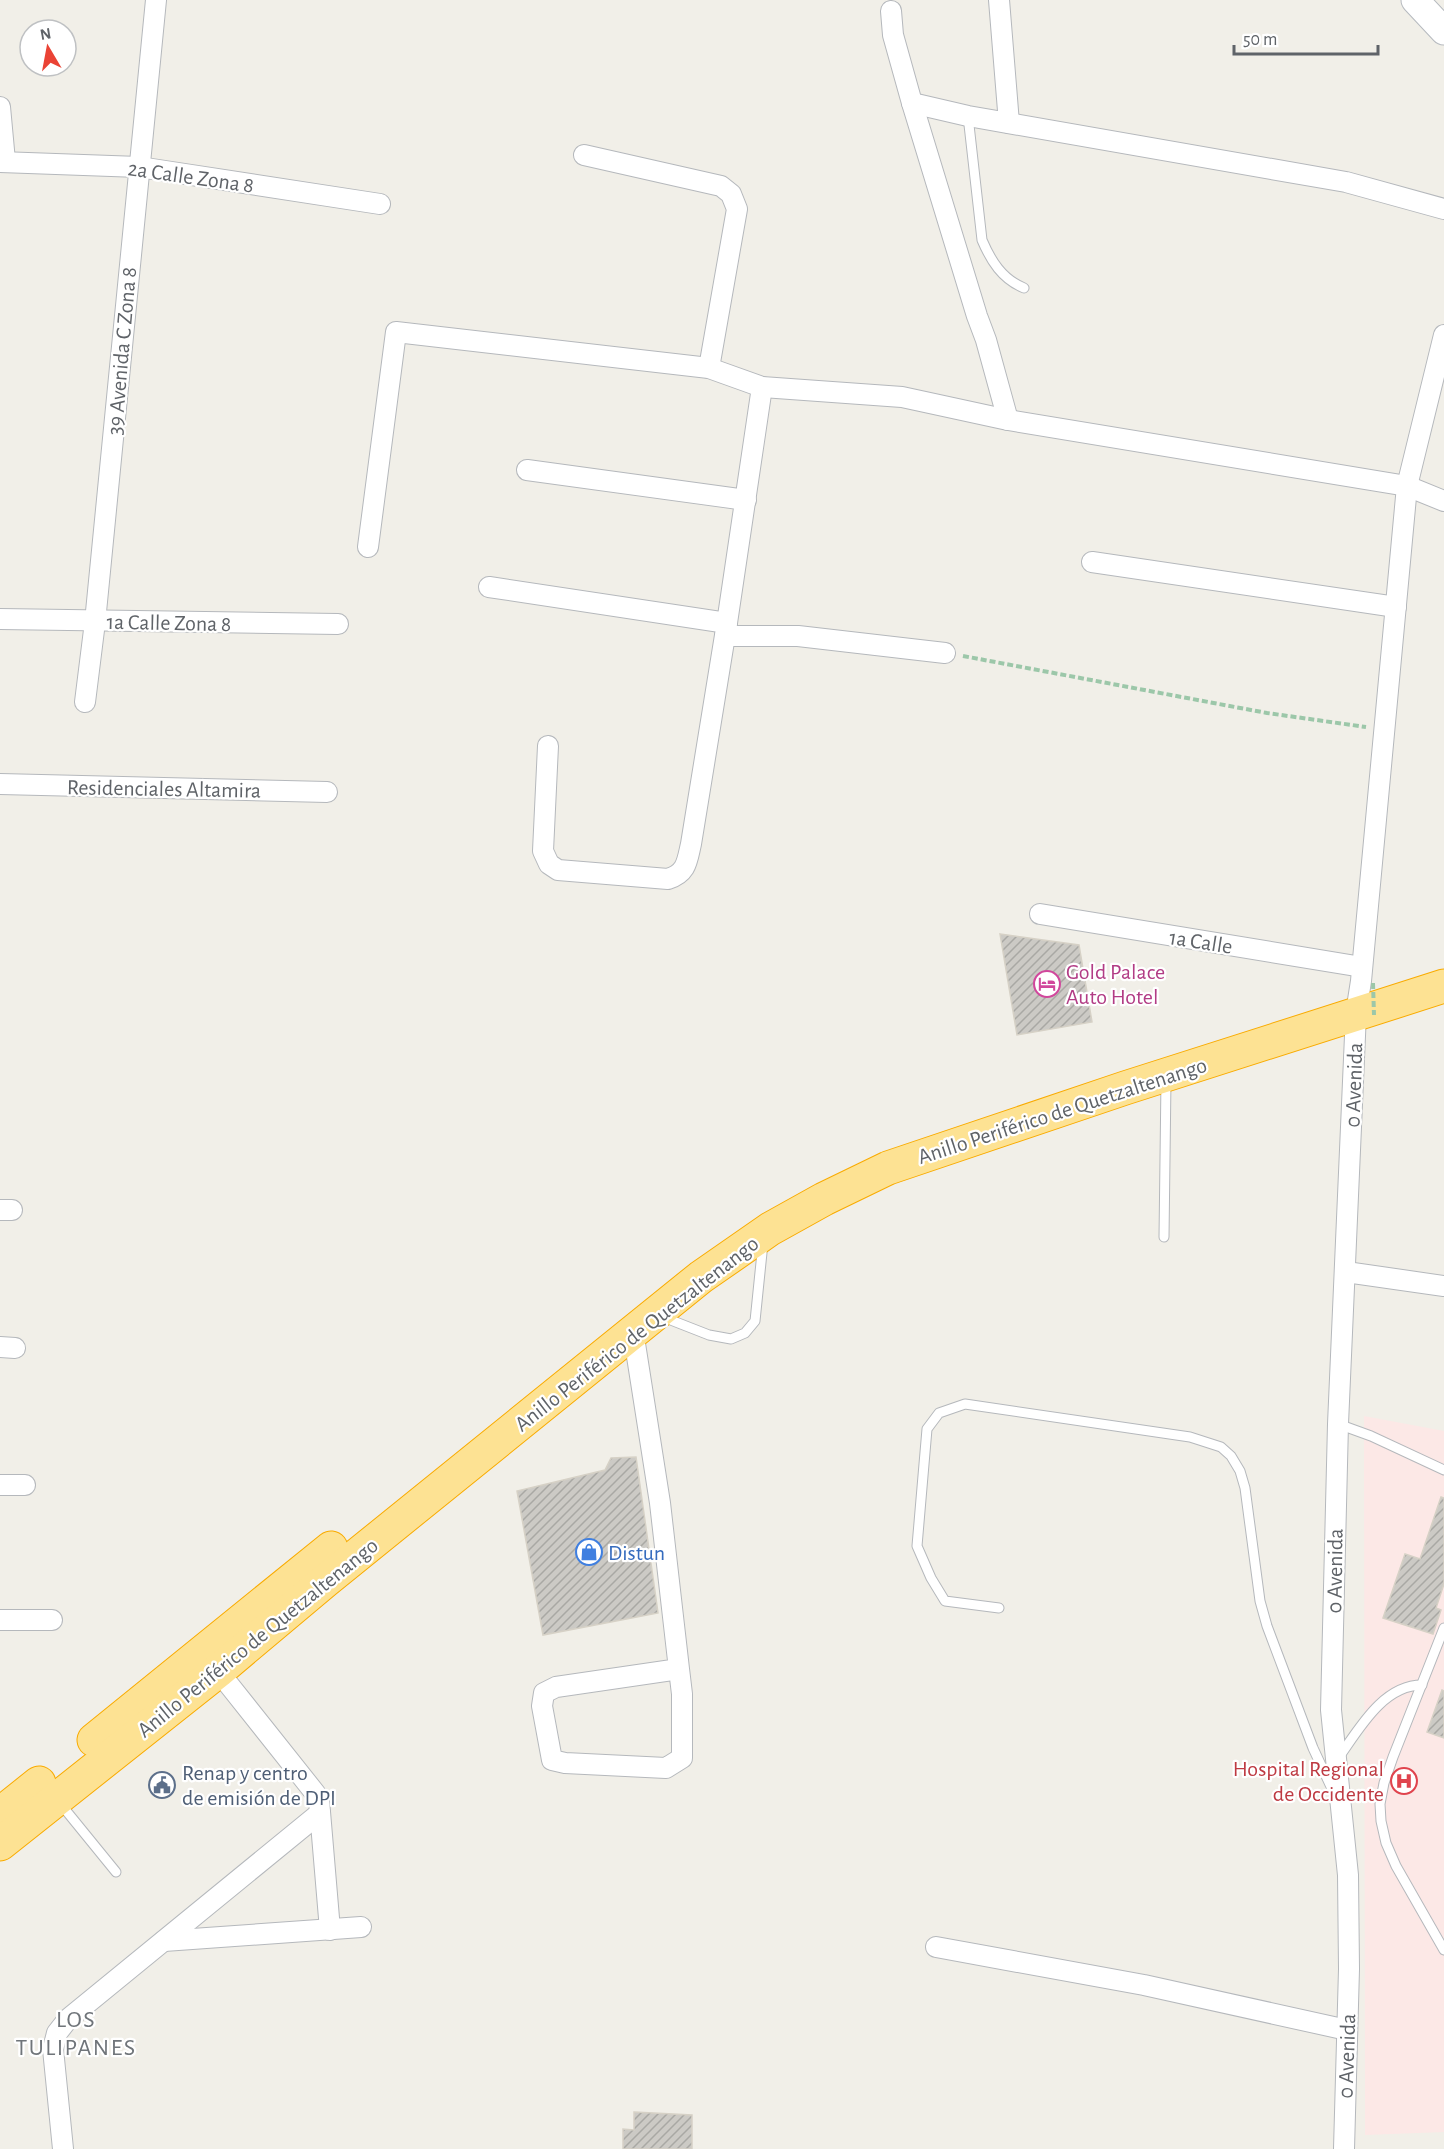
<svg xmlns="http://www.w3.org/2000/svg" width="1444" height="2149" font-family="'Alegreya Sans',sans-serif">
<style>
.medical{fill:#fce8e6}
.building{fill:url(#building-hatch);stroke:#d6d1c6;stroke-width:1.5}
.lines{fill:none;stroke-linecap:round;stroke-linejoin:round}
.lane-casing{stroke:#b5b8bc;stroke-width:11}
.street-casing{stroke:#b5b8bc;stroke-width:22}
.secondary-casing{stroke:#b6babf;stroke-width:29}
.highway-casing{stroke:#f9ab00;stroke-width:35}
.path{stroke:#9cc7a9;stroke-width:4;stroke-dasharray:6 3;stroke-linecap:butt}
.lane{stroke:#fff;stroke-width:9}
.street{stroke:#fff;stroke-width:20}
.secondary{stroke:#fff;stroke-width:27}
.highway{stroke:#fde293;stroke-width:33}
.path-bridge{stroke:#9cc7a9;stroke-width:4;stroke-dasharray:6 3;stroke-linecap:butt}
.labels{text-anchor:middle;stroke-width:4.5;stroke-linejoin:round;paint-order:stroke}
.street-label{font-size:22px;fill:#5f6368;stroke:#fff}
.hotel-label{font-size:22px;fill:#b23c85;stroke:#fff;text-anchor:start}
.shop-label{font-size:22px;fill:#366cbe;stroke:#fff;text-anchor:start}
.health-label{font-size:22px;fill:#be3a42;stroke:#fff;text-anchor:end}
.service-label{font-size:22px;fill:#4e5e75;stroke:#fff;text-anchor:start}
.neighbourhood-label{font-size:24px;letter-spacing:1.5px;fill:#70757a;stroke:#fff}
</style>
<defs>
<pattern id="building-hatch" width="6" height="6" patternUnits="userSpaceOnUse" patternTransform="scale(1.5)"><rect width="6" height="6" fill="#cccac5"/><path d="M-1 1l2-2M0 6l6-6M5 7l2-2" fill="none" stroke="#a9a8a4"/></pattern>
</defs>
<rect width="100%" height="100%" fill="#f1efe8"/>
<polygon class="medical" points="1364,1416 1444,1431 1444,2132 1365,2135"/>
<g class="building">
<polygon points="1000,934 1079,945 1092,1022 1017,1035"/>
<polygon points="636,1457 658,1613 543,1635 517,1491 605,1470 611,1458"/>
<polygon points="1441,1497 1444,1498 1444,1584 1436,1608 1441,1610 1433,1634 1383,1618 1405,1554 1420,1559"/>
<polygon points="1442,1690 1444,1691 1444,1738 1427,1732"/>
<polygon points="634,2112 692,2115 692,2149 623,2149 623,2129 634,2130"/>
</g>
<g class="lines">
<defs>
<g id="lane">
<path d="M968,116L982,240C991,261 1002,279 1024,288"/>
<polyline points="1164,1237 1166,1080"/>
<polyline points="663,1317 709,1335 731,1339 745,1333 755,1321 763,1243"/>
<polyline points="1338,1424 1371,1436 1444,1470"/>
<polyline points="999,1608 945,1601 931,1578 917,1546 927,1429 939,1413 965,1404 1190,1437 1221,1447 1231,1456 1240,1471 1245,1488 1260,1601 1267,1626 1313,1748 1333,1791"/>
<polyline points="1444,1628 1393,1757 1384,1783 1380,1804 1381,1821 1386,1843 1396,1866 1444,1950"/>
<path d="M1339,1757C1359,1729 1383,1685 1422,1685"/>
<polyline points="59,1802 116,1872"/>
</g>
<g id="street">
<polyline points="999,0 1009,123"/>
<polyline points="891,11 893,35 912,103 968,116 1346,182 1444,209"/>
<polyline points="912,103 977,316 986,340 1008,420"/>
<polyline points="0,107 5,161"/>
<polyline points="584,155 721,186 731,194 737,209 709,368"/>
<polyline points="0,162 139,167 380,204"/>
<polyline points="527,470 746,500"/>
<polyline points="368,547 396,332 709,368 762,387 902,397 1008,420 1407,486 1444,501"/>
<polyline points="1092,562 1396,607"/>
<polyline points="489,587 727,623"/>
<polyline points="0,619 338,624"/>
<polyline points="725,636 798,636 945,653"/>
<polyline points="85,702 95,622 156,0"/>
<path d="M548,746L543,851L549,864L558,870L668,879C687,873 687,861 691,844L727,623L762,387"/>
<polyline points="0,784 327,792"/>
<polyline points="1040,914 1362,967"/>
<polyline points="0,1210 12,1210"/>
<polyline points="1346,1272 1444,1286"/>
<polyline points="633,1331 660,1503 679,1669 682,1694 682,1758 666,1768 565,1763 552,1760 542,1706 544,1693 556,1687 679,1669"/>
<polyline points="0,1347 15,1348"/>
<polyline points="0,1485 25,1485"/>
<polyline points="0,1620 52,1620"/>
<polyline points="218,1671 315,1793 319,1800 330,1930"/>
<polyline points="164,1941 361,1927"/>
<polyline points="936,1947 1144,1985 1347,2030"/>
<polyline points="63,2149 53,2049 57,2033 68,2019 320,1813"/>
<polyline points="1344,2149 1349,1969 1348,1875 1331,1710 1338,1424 1356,1013 1361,981 1407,486 1444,335"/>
</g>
<polyline id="secondary" points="1415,0 1444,31"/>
<g id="highway">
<polyline points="94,1740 331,1548"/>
<polyline points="0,1814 39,1783"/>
<polyline points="0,1844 218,1671 325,1581 701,1277 770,1229 824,1199 888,1168 1125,1088 1444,986"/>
</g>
</defs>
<use href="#lane" class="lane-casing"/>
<use href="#street" class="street-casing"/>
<use href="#secondary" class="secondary-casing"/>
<use href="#highway" class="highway-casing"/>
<polyline class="path" points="963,656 1267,713 1366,727"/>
<use href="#lane" class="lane"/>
<use href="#street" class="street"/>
<use href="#secondary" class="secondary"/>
<use href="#highway" class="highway"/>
<polyline class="path-bridge" points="1373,983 1374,1015"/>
</g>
<defs>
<symbol id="hotel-ring" viewBox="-11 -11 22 22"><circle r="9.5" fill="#fff" stroke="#d1479c" stroke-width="1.5"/><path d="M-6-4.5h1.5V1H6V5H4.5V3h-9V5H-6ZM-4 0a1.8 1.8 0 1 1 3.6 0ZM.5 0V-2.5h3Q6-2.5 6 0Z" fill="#d1479c"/></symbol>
<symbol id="shop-ring" viewBox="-11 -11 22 22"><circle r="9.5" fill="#fff" stroke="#3f7fe0" stroke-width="1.5"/><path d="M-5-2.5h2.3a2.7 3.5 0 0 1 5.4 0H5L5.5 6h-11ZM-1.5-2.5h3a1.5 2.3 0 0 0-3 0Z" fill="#3f7fe0"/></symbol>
<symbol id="hospital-ring" viewBox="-11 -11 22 22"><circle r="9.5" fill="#fff" stroke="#e0444e" stroke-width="1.5"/><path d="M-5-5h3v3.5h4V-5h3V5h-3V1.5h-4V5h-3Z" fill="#e0444e"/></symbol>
<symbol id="civic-ring" viewBox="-11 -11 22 22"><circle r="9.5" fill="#fff" stroke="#5c6f8a" stroke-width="1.5"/><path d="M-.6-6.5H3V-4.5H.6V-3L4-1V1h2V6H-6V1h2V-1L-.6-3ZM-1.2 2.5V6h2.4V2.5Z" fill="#5c6f8a"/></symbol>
</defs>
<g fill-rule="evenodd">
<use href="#hotel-ring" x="1032" y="969" width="30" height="30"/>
<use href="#shop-ring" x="574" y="1537" width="30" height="30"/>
<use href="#hospital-ring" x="1389" y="1766" width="30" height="30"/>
<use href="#civic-ring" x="147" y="1770" width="30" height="30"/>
</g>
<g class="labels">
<g class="street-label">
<text transform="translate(191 176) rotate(8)" y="8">2a Calle Zona 8</text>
<text transform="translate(121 351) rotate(-85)" y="8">39 Avenida C Zona 8</text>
<text transform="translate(169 622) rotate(1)" y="8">1a Calle Zona 8</text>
<text transform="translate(164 788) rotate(1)" y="8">Residenciales Altamira</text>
<text transform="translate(1201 941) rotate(9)" y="8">1a Calle</text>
<text transform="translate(1353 1085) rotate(-88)" y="8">0 Avenida</text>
<text transform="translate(1062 1110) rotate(-18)" y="8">Anillo Periférico de Quetzaltenango</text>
<text transform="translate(636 1333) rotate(-38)" y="8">Anillo Periférico de Quetzaltenango</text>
<text transform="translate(1334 1571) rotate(-89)" y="8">0 Avenida</text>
<text transform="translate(257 1637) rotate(-39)" y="8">Anillo Periférico de Quetzaltenango</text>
<text transform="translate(1346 2056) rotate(-88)" y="8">0 Avenida</text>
</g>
<g class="hotel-label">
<text x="1066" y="979">Gold Palace<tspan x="1066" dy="25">Auto Hotel</tspan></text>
</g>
<g class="shop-label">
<text x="608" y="1560">Distun</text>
</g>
<g class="health-label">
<text x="1384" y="1776">Hospital Regional<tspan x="1384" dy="25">de Occidente</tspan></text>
</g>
<g class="service-label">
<text x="182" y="1780">Renap y centro<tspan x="182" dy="25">de emisión de DPI</tspan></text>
</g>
<g class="neighbourhood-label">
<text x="76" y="2027">LOS<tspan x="76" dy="28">TULIPANES</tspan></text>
</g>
</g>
<g transform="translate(48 48) rotate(350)"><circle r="28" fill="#ffffff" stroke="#bfc1c3" stroke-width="1.5"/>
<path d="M0-4.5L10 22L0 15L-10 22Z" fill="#ea4335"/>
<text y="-9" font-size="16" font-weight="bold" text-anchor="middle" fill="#5f6368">N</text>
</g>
<path d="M1234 45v9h144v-9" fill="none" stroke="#5f6368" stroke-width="3"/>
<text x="1243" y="45" font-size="18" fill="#5f6368" stroke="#ffffff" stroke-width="4.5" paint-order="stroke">50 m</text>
</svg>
